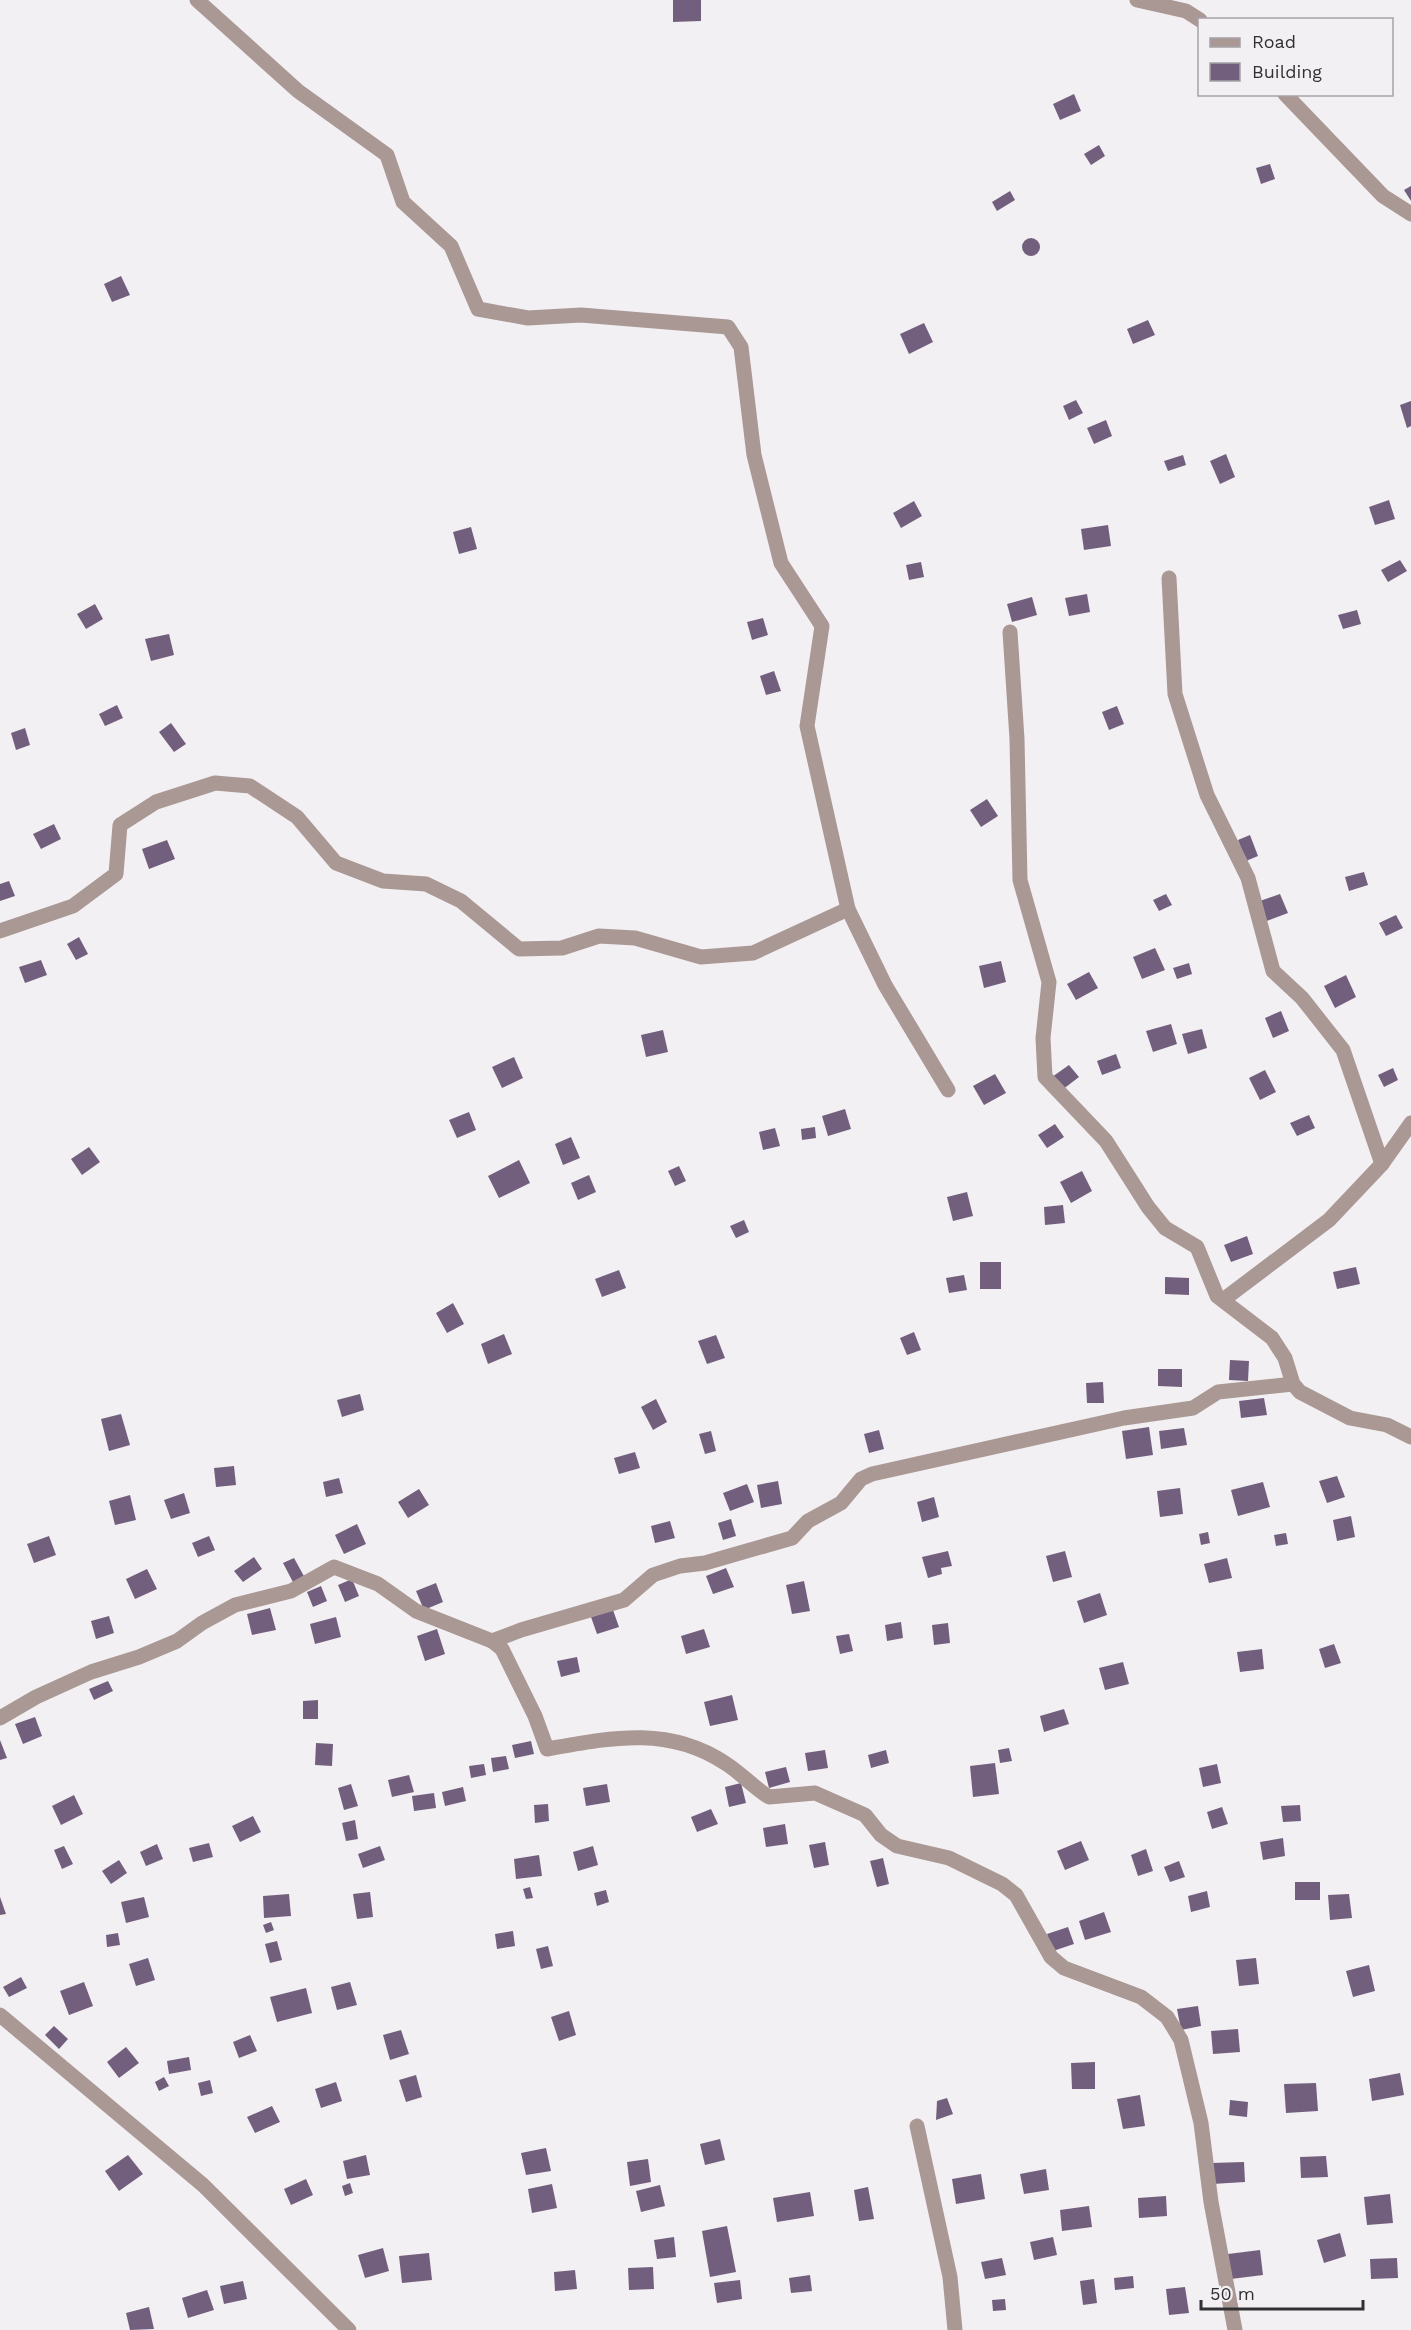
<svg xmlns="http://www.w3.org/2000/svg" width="1411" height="2330" font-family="'Work Sans',sans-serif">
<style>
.building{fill:#725f7d}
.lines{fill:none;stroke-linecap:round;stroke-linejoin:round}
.minor{stroke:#aa9894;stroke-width:15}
</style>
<rect width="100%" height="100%" fill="#f3f0f4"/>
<g class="building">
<polygon points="673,0 701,0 701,21 673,22"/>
<polygon points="1074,94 1081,111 1060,120 1053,104"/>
<polygon points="1099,145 1105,156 1091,165 1084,154"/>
<polygon points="1270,164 1275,179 1261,184 1256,168"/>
<polygon points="1411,186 1411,201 1404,190"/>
<polygon points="1010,191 1015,200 997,211 992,202"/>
<circle cx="1031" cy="247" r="9"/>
<polygon points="121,276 130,295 112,302 104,284"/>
<polygon points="1148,320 1155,335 1133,344 1127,329"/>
<polygon points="924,323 933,342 909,354 900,334"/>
<polygon points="1076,400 1083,413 1069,420 1063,406"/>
<polygon points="1411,401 1411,426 1407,428 1400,405"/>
<polygon points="1106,420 1112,436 1094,444 1087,428"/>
<polygon points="1226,454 1235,477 1220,484 1210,461"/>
<polygon points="1183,455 1186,465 1168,471 1164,461"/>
<polygon points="1389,500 1395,519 1375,525 1369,507"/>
<polygon points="914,501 922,516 901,528 893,513"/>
<polygon points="1108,525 1111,546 1084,550 1081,529"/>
<polygon points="471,527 477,549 459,554 453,532"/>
<polygon points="1400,560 1407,571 1388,582 1381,570"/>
<polygon points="921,562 924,577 909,580 906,565"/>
<polygon points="1087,594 1090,612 1069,616 1065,598"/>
<polygon points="1032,597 1037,615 1012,622 1007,604"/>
<polygon points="95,604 103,619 86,629 77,614"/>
<polygon points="1357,610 1361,624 1343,629 1338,615"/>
<polygon points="763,618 768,635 752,640 747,622"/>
<polygon points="169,634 174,655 151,661 145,639"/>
<polygon points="774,671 781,691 766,695 760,676"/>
<polygon points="117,705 123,718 105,726 99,714"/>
<polygon points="1117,706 1124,724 1109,730 1102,712"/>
<polygon points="171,723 186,744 174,752 159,732"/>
<polygon points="25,728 30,745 16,750 11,733"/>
<polygon points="987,799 998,816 981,827 970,810"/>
<polygon points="54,824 61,839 41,849 33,834"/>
<polygon points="1250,835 1258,856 1246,861 1238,840"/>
<polygon points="167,840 175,859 149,869 142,849"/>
<polygon points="1364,872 1368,885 1349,891 1345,877"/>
<polygon points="9,881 15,896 0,901 0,884"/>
<polygon points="1166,894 1172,905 1159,911 1153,900"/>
<polygon points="1280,894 1288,913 1264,922 1257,902"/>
<polygon points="1396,915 1403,928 1386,936 1379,923"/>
<polygon points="79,937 88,954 76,960 67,944"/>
<polygon points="1155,948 1165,970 1142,979 1133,957"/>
<polygon points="41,960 47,975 25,983 19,967"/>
<polygon points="1001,961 1006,982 984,988 979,966"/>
<polygon points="1189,963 1192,974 1177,979 1173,968"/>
<polygon points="1089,972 1098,988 1076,1000 1067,984"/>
<polygon points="1346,975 1356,997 1335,1008 1324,986"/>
<polygon points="1281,1011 1289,1031 1273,1038 1265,1018"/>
<polygon points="1171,1024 1177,1044 1153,1052 1146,1031"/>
<polygon points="1202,1029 1207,1048 1188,1054 1182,1034"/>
<polygon points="663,1030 668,1052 646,1057 641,1035"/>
<polygon points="1116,1054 1121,1068 1102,1075 1097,1061"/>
<polygon points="514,1057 523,1078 502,1088 492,1067"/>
<polygon points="1069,1065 1079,1077 1062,1090 1052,1077"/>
<polygon points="1393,1068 1398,1080 1384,1087 1378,1075"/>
<polygon points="1265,1070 1276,1092 1260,1100 1249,1078"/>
<polygon points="995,1074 1006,1093 984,1105 973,1086"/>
<polygon points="845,1109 851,1129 828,1136 822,1116"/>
<polygon points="469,1112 476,1130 457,1138 449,1120"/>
<polygon points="1309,1115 1315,1128 1297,1136 1290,1123"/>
<polygon points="1055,1124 1064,1137 1047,1148 1038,1135"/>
<polygon points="815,1127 816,1138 802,1140 801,1129"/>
<polygon points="775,1128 780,1146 763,1150 759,1132"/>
<polygon points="571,1137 580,1158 563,1165 555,1144"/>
<polygon points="89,1147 100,1162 82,1175 71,1159"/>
<polygon points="519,1160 530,1183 499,1198 488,1176"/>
<polygon points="679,1166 686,1181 675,1186 668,1171"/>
<polygon points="1082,1171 1092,1191 1071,1203 1060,1182"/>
<polygon points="589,1175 596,1192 578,1200 571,1183"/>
<polygon points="967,1192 973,1216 953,1221 947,1197"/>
<polygon points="1063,1205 1065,1223 1045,1225 1044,1207"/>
<polygon points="744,1220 749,1232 736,1238 730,1226"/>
<polygon points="1247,1236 1253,1254 1231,1262 1224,1245"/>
<rect x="980" y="1262" width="21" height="27"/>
<polygon points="1356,1267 1360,1284 1337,1289 1333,1272"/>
<polygon points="619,1270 626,1288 602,1297 595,1279"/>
<polygon points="964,1275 967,1290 949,1293 946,1278"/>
<polygon points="1165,1277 1189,1278 1189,1295 1165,1294"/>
<polygon points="453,1303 464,1324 447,1333 436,1313"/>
<polygon points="914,1332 921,1350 907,1355 900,1338"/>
<polygon points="504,1334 512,1354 488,1364 481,1344"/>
<polygon points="716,1335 725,1358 707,1364 698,1341"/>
<polygon points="1230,1360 1249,1361 1248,1381 1229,1380"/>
<polygon points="1158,1369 1182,1369 1182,1387 1158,1386"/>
<polygon points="1103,1382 1104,1403 1087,1403 1086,1383"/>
<polygon points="360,1394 364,1410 342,1417 337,1400"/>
<polygon points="1264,1398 1267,1415 1241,1418 1239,1401"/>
<polygon points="656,1399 667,1422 653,1430 641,1407"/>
<polygon points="121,1414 130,1445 109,1451 101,1419"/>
<polygon points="1149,1427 1153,1455 1126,1459 1122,1431"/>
<polygon points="1184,1428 1187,1445 1161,1449 1159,1431"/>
<polygon points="879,1430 884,1449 869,1453 864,1434"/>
<polygon points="711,1431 716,1451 705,1454 699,1434"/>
<polygon points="635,1452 640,1468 619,1474 614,1458"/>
<polygon points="234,1466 236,1485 216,1487 214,1468"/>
<polygon points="1337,1476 1345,1497 1327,1503 1319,1481"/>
<polygon points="339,1478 343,1493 326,1497 323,1482"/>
<polygon points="778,1481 782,1504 761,1508 757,1485"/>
<polygon points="1263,1482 1270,1507 1238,1516 1231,1490"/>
<polygon points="747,1484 754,1502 730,1511 723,1493"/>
<polygon points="1180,1488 1183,1514 1160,1517 1157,1491"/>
<polygon points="419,1489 429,1505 408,1518 398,1502"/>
<polygon points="184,1493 190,1513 171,1519 164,1500"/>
<polygon points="130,1495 136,1520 115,1525 109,1501"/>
<polygon points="934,1497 939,1517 922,1522 917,1502"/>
<polygon points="1351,1516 1355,1537 1337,1541 1333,1520"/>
<polygon points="731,1519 736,1536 723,1540 718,1523"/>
<polygon points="670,1521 675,1538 655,1543 651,1526"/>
<polygon points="357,1524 366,1544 344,1554 335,1535"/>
<polygon points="1208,1532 1210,1543 1201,1545 1199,1534"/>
<polygon points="1286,1533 1288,1544 1276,1546 1274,1535"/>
<polygon points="49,1536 56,1555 34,1563 27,1544"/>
<polygon points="209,1536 215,1550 198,1557 192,1543"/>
<polygon points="948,1551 952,1566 941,1568 942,1574 928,1578 922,1557"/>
<polygon points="1065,1551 1072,1577 1053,1582 1046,1556"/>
<polygon points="254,1557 262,1569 243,1582 234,1571"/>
<polygon points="294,1558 305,1578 294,1584 283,1563"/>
<polygon points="1227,1558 1232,1578 1209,1583 1204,1564"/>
<polygon points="726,1568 734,1587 713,1594 706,1576"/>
<polygon points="147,1569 157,1589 135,1599 126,1579"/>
<polygon points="352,1579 359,1596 345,1602 338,1585"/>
<polygon points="804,1581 810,1611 792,1614 786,1585"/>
<polygon points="436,1583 443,1602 424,1610 416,1591"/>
<polygon points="321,1586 327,1601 313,1607 307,1592"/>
<polygon points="1100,1593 1107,1615 1084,1623 1077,1601"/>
<polygon points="270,1608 276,1630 252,1635 247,1614"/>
<polygon points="613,1610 619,1627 597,1634 591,1617"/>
<polygon points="109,1616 114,1633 96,1639 91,1621"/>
<polygon points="336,1617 341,1637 315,1644 310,1624"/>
<polygon points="901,1622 903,1638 887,1641 885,1625"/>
<polygon points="948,1623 950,1643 934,1645 932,1625"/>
<polygon points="437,1629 445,1654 425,1661 417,1636"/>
<polygon points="704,1629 710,1647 686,1654 681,1636"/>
<polygon points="849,1634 853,1651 840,1654 836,1636"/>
<polygon points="1334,1644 1341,1663 1325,1668 1319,1649"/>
<polygon points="1262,1649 1264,1669 1240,1672 1237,1652"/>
<polygon points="577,1657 580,1672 561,1677 557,1661"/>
<polygon points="1123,1662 1129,1684 1105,1690 1099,1668"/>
<polygon points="108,1681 113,1691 94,1700 89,1689"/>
<polygon points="732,1695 738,1720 710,1726 704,1702"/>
<polygon points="318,1700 318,1719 303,1719 303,1701"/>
<polygon points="1064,1709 1069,1724 1044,1732 1040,1716"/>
<polygon points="35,1717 42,1736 23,1744 15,1724"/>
<polygon points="0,1740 7,1758 0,1760"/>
<polygon points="531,1741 534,1754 515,1758 512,1745"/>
<polygon points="316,1743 333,1744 332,1766 315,1765"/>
<polygon points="1009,1748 1012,1761 1000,1763 998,1750"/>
<polygon points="825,1750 828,1768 808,1771 805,1753"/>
<polygon points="886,1750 889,1763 871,1768 868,1755"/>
<polygon points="506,1756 509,1769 493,1772 491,1758"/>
<polygon points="995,1763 999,1794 973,1797 970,1766"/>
<polygon points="484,1764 486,1775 471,1778 469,1766"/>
<polygon points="1217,1764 1221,1783 1203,1787 1199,1768"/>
<polygon points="786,1767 790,1782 769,1788 765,1772"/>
<polygon points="409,1775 414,1792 392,1797 388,1780"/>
<polygon points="741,1783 746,1803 729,1807 725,1787"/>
<polygon points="351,1784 358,1806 344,1810 338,1788"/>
<polygon points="607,1784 610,1802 586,1806 583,1788"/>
<polygon points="463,1787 466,1801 445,1806 442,1792"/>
<polygon points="434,1793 436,1808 414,1811 412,1796"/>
<polygon points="74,1795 83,1814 61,1825 52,1806"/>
<polygon points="548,1804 549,1821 535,1823 534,1805"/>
<polygon points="1300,1805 1301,1821 1283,1822 1281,1806"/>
<polygon points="1222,1807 1228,1824 1212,1829 1207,1812"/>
<polygon points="711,1809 718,1824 697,1832 691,1817"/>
<polygon points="253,1816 261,1832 240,1842 232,1826"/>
<polygon points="355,1820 358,1839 346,1841 342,1823"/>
<polygon points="785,1824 788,1844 766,1847 763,1828"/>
<polygon points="1283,1838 1285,1856 1263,1860 1260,1842"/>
<polygon points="1081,1841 1089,1860 1065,1870 1057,1851"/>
<polygon points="825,1842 829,1865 814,1868 809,1845"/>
<polygon points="209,1843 213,1857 193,1862 189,1848"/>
<polygon points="157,1844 163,1859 146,1866 140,1852"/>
<polygon points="64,1846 73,1864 62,1869 54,1850"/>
<polygon points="380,1846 385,1860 363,1868 358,1854"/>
<polygon points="593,1846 598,1865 578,1871 573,1852"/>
<polygon points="1146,1849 1153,1871 1138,1876 1131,1855"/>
<polygon points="539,1855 542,1876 516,1879 514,1859"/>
<polygon points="883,1858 889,1884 877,1887 870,1861"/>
<polygon points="119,1860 127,1873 111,1884 102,1871"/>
<polygon points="1179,1861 1185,1877 1170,1882 1164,1867"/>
<rect x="1295" y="1882" width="25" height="18"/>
<polygon points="530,1887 533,1898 526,1899 523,1889"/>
<polygon points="606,1890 609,1902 597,1906 594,1893"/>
<polygon points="1207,1891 1210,1907 1191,1912 1188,1896"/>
<polygon points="370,1892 373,1917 357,1919 353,1894"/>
<polygon points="289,1894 291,1916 264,1918 263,1896"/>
<polygon points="1349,1894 1352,1918 1330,1920 1328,1895"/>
<polygon points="0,1897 6,1914 0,1915"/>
<polygon points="144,1897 149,1917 126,1923 121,1902"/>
<polygon points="1104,1912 1111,1932 1085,1940 1079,1921"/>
<polygon points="271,1922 274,1930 266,1933 263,1925"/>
<polygon points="1068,1927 1074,1944 1053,1951 1047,1934"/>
<polygon points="513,1931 515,1946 497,1949 495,1934"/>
<polygon points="118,1933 120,1945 107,1947 106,1935"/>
<polygon points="277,1941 282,1960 270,1963 265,1944"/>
<polygon points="548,1946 553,1966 541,1969 536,1949"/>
<polygon points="148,1958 155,1980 136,1986 129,1964"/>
<polygon points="1256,1958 1259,1984 1239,1986 1236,1960"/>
<polygon points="1369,1965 1375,1991 1353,1997 1346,1971"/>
<polygon points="21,1977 27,1988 9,1997 3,1987"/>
<polygon points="84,1982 93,2006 69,2015 60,1991"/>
<polygon points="350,1982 357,2005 337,2010 331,1987"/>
<polygon points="306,1988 312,2013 277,2022 270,1997"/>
<polygon points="1198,2006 1201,2026 1181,2030 1177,2009"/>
<polygon points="569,2011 576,2035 559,2041 551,2017"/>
<polygon points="54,2026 68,2039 59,2049 45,2035"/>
<polygon points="1238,2029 1240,2052 1213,2054 1211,2031"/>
<polygon points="401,2030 409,2054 390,2060 383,2035"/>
<polygon points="250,2035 257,2051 239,2058 233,2042"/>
<polygon points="126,2047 139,2063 119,2078 107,2062"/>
<polygon points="189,2057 191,2070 169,2074 167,2061"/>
<polygon points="1095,2062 1095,2089 1072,2089 1071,2063"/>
<polygon points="1400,2073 1404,2095 1372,2101 1369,2079"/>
<polygon points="416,2075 422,2097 406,2102 399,2080"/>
<polygon points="164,2077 169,2086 159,2091 155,2082"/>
<polygon points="210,2080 213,2093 201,2096 198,2083"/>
<polygon points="336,2082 342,2101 321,2108 315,2089"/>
<polygon points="1316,2083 1318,2111 1286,2113 1284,2084"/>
<polygon points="1140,2095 1145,2126 1123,2129 1117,2099"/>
<polygon points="947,2098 953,2114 936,2120 937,2101"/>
<polygon points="1230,2100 1248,2102 1247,2117 1229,2115"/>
<polygon points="272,2106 280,2122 255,2133 247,2117"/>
<polygon points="720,2139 725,2160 705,2165 700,2144"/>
<polygon points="546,2148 551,2171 526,2175 521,2153"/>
<polygon points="128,2155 143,2174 119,2191 105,2171"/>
<polygon points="366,2155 370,2175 347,2179 343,2161"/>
<polygon points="1326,2156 1328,2177 1301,2178 1300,2157"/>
<polygon points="648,2159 651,2182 630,2186 627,2162"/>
<polygon points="1244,2162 1245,2182 1212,2184 1211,2163"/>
<polygon points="1046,2169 1049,2190 1024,2194 1020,2174"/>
<polygon points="981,2174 985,2199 956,2204 952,2179"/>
<polygon points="306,2179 313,2195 291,2205 284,2189"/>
<polygon points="350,2183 353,2193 345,2196 342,2186"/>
<polygon points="552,2184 557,2208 532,2213 528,2189"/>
<polygon points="660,2185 665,2206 641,2212 636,2191"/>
<polygon points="868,2187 874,2219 859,2221 854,2190"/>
<polygon points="810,2192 814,2216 777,2222 773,2198"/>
<polygon points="1390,2194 1393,2223 1367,2225 1364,2197"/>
<polygon points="1166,2196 1167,2216 1139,2218 1138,2198"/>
<polygon points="1089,2206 1092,2227 1062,2231 1060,2210"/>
<polygon points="727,2226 736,2272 710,2277 702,2231"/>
<polygon points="1340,2233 1346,2256 1324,2263 1317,2240"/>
<polygon points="674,2237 676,2257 657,2259 654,2240"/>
<polygon points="1053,2237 1057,2255 1034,2260 1030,2242"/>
<polygon points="383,2248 389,2271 365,2278 358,2255"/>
<polygon points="1260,2250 1263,2275 1231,2279 1228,2254"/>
<polygon points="429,2253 432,2280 402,2283 399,2256"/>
<polygon points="1002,2258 1006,2275 985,2279 981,2262"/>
<polygon points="1397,2258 1398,2278 1371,2279 1370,2259"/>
<polygon points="653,2267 654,2289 629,2290 628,2268"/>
<polygon points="575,2270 577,2289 555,2291 554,2272"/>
<polygon points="810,2275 812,2291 791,2293 789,2278"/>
<polygon points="1133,2276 1134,2288 1115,2290 1114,2278"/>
<polygon points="1094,2279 1097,2303 1083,2305 1080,2281"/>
<polygon points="740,2280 742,2299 717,2303 714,2283"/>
<polygon points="243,2281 247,2299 224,2304 220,2286"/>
<polygon points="1185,2287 1189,2313 1169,2315 1166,2289"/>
<polygon points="207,2290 214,2310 188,2318 182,2298"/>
<polygon points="1005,2299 1006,2310 993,2311 992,2300"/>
<polygon points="149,2307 154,2329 130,2330 126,2313"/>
</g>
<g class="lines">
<g class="minor">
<polyline points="197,0 298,91 387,155 403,202 451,246 478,309 528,318 581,315 728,327 741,347 754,455 781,563 822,626 807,726 848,909 885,985 948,1090"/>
<polyline points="1137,0 1186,11 1200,20"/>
<polyline points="1285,94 1383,196 1411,214"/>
<polyline points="1169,578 1175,694 1207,795 1248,878 1273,971 1302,998 1343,1050 1382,1164"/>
<polyline points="1010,632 1017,739 1020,880 1049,982 1043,1038 1045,1077 1106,1141 1148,1207 1165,1228 1197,1247 1217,1296 1272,1338 1285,1358 1293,1384 1300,1392 1350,1418 1387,1425 1411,1437"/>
<polyline points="0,931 73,906 116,874 120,825 156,802 215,783 250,786 297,817 336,863 383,881 426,884 461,901 519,949 562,948 599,936 635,938 701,957 753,953 848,909"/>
<polyline points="1223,1300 1329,1220 1382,1164 1411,1123"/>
<polyline points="492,1641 521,1630 624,1600 653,1575 680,1566 705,1563 792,1538 808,1521 841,1503 861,1479 872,1474 1124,1418 1193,1408 1218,1392 1293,1384"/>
<path d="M0,1718L36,1697L91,1672L139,1657L177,1641L202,1623L235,1605L291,1591L334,1567L378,1584L416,1611L492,1641L502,1649L535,1716L547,1749C609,1738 668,1725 725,1763C741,1773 753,1787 769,1797L815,1793L865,1815L881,1835L897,1846L949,1858L1002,1884L1016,1895L1051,1957L1064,1968L1141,1997L1167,2017L1181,2040L1201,2123L1211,2202L1235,2330"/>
<polyline points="0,2015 203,2185 349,2330"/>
<polyline points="917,2126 950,2277 955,2330"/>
</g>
</g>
<rect x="1198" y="18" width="195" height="78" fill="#f3f0f4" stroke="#a5a3a6" stroke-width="1.5"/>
<rect x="1210" y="38" width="30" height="9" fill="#aa9894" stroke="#a5a3a6" stroke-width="1.5"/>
<text x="1252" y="48" font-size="18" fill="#313032">Road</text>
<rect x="1210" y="63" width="30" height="18" fill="#725f7d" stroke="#a5a3a6" stroke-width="1.5"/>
<text x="1252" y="78" font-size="18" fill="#313032">Building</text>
<path d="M1201 2300v9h162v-9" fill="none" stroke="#313032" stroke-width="3"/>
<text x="1210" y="2300" font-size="18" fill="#313032" stroke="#f3f0f4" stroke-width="4.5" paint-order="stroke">50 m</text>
</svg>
